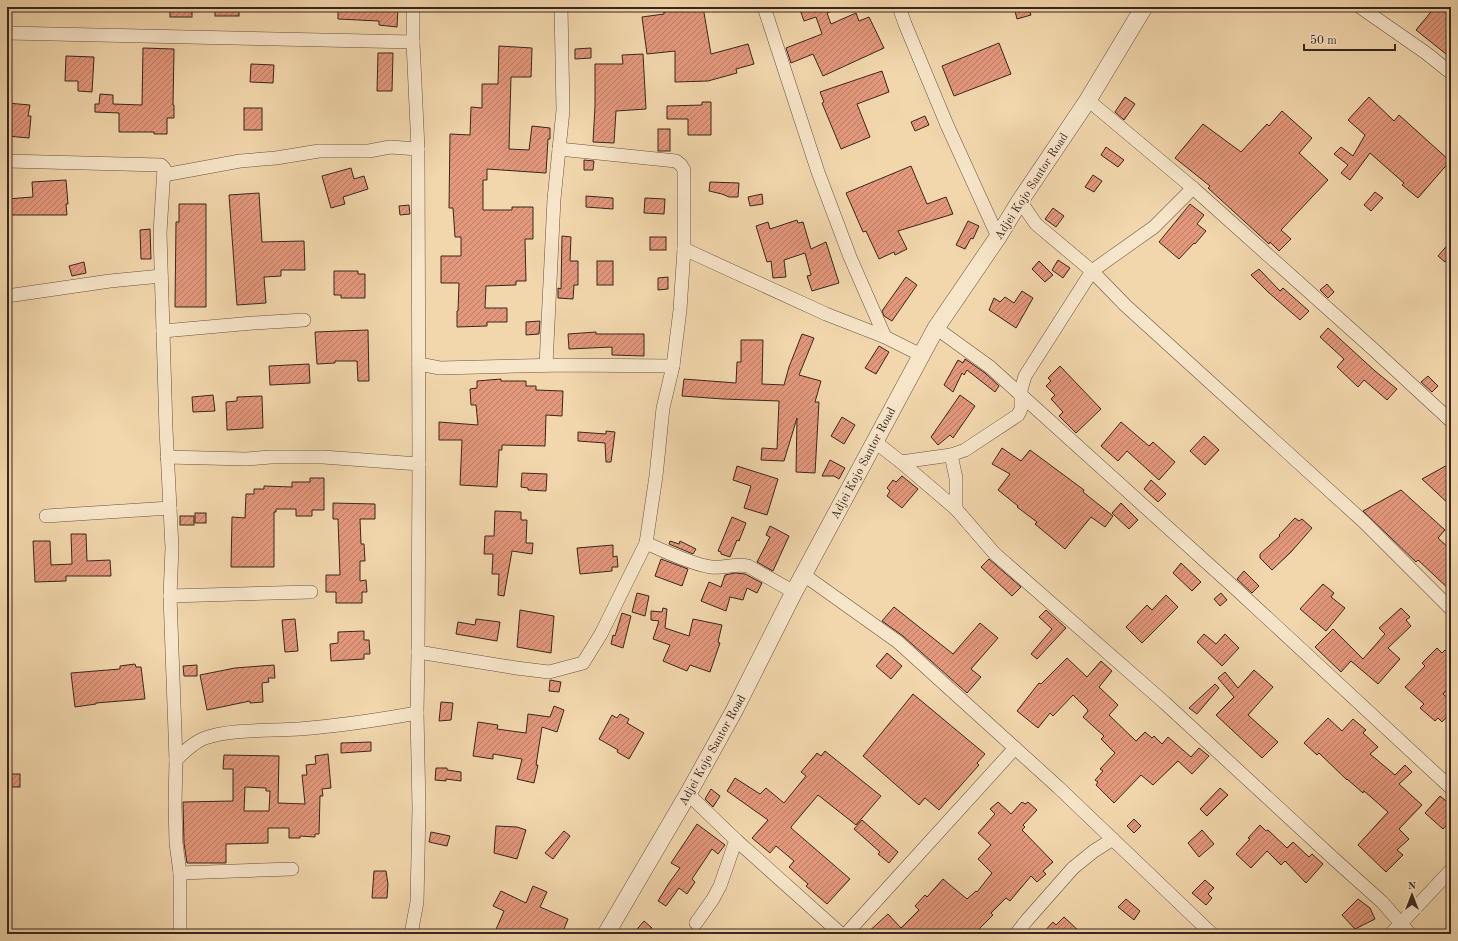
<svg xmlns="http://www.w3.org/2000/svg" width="1458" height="941" font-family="'Old Standard TT',serif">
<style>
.building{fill:url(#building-hatch);stroke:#39261e;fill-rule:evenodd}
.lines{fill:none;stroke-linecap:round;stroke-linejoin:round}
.minor-casing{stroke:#675242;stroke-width:14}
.tertiary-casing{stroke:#675242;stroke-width:18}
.minor{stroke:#f7e5c9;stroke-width:13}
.tertiary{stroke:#f7e5c9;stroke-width:17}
.labels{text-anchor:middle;stroke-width:3.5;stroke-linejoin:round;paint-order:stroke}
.street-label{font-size:12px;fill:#39261e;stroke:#f7e5c9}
</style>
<defs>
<pattern id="building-hatch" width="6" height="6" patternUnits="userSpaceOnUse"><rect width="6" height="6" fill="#e3977b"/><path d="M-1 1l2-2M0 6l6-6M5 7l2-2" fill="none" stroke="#b97b64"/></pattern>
</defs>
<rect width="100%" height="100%" fill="#f2d7ac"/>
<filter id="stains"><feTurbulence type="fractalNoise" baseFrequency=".005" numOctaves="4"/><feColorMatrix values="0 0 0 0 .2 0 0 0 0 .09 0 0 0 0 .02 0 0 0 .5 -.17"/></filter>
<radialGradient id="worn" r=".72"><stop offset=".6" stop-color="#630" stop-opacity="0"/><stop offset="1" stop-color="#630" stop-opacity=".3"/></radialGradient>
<g class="building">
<rect x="170" y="7" width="22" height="10"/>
<rect x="215" y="7" width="24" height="9"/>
<polygon points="338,7 398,7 397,27 379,25 379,21 338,19"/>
<polygon points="687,7 703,7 711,54 748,44 754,64 736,69 737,73 708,81 675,82 675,51 647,54 642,17 664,14 664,12 687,8"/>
<polygon points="799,7 839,7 839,8 827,13 831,24 856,13 859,21 869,17 884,48 823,76 813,54 791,63 786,48 822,34 816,17 804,21"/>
<polygon points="1014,7 1028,7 1031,15 1017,19"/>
<polygon points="1435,7 1451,7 1451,58 1416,30"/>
<polygon points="999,43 1011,74 954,96 942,66"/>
<polygon points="499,46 532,48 531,77 511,77 509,149 529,150 532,126 550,128 550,139 548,139 546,173 487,169 487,180 483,180 483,210 512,210 512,207 533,207 533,239 525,239 526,281 516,281 516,285 486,286 485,308 507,308 507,322 487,322 487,326 457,327 457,311 458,311 459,283 441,283 441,256 461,256 461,237 455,237 453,208 449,208 450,134 470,135 471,107 482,108 482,84 498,84"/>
<polygon points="143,48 174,49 173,105 174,105 174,118 167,118 167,134 154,134 154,132 119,132 119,113 95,112 95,104 99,104 100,94 113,95 113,104 142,105"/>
<polygon points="591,48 591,58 575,59 575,49"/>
<polygon points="378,53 393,53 392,91 377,91"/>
<polygon points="643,54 646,109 616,111 614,143 593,142 595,106 595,64 623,64 622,55"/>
<polygon points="66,56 94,57 92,92 78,91 78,81 65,81"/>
<polygon points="251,64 274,65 273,83 250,82"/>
<polygon points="882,71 889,92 857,104 870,137 841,149 822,103 824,102 820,92"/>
<polygon points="1125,97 1135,104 1124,120 1115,112"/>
<polygon points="1369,97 1394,121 1399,115 1450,161 1418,198 1402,185 1404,183 1370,153 1350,180 1341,173 1348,165 1334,154 1341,147 1353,156 1365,135 1348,120"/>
<polygon points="702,102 711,102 711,135 688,135 688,119 667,119 667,106 702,105"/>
<polygon points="7,103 30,105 28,116 31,116 29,138 7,136"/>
<rect x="244" y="108" width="18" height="22"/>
<polygon points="1282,111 1312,138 1299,153 1328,180 1281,230 1291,239 1279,251 1270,242 1269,244 1208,188 1210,186 1175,158 1203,124 1241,152 1267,124 1269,126"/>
<polygon points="925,116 929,125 915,131 911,122"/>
<rect x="658" y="129" width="12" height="22"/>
<polygon points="1106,147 1124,160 1118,167 1101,155"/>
<polygon points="584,160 594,161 593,170 584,170"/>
<polygon points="911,166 927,204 946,197 953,214 898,231 907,249 895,255 894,252 879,259 866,231 863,232 846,193"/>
<polygon points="351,168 354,179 364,176 368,189 343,197 345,204 331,208 322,176"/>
<polygon points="1093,175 1102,181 1094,192 1085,187"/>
<polygon points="66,180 68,204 66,204 67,215 7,215 7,199 33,197 32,182"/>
<polygon points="710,182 739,183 738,197 729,197 722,194 709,191"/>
<polygon points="1375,192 1383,198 1371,211 1364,205"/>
<polygon points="259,193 262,242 304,241 305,270 281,270 281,276 264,277 266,303 237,305 229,195"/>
<polygon points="762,194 763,204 750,206 748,197"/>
<polygon points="586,196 613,198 613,209 586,207"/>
<polygon points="645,198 665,199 664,214 644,213"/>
<polygon points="179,204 206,204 206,307 175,307 176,222 179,222"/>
<polygon points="1190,204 1204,215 1197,224 1206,231 1195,244 1194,243 1179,259 1159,242"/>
<polygon points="409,205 410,214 400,215 399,206"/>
<polygon points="1053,208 1064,216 1056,227 1045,219"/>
<polygon points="797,220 798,223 803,222 811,249 826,242 839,283 812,291 807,276 811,275 805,253 784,260 786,277 773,278 771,261 767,262 756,226 768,222 770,229"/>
<polygon points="968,221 979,226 973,239 971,238 965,249 956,245"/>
<polygon points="150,229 151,259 141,259 140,230"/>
<polygon points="562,236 571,237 570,261 578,261 578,285 574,285 573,299 558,298 558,288 561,289"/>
<rect x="650" y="237" width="16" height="13"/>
<polygon points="1451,241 1451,255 1445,262 1438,256"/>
<polygon points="1058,260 1070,268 1063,278 1052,270"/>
<rect x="597" y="261" width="16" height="24"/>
<polygon points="1039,261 1053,275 1045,282 1032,269"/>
<polygon points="84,262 86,273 72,276 69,266"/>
<polygon points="1259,269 1280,291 1283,288 1309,311 1300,320 1268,292 1251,275"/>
<polygon points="334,271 358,271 358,274 365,274 365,298 341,298 341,295 334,295"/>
<polygon points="668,277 668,289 658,290 658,278"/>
<polygon points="906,277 917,285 892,321 884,316 882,311"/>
<polygon points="1327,284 1334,292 1328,298 1320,290"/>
<polygon points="1022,291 1033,298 1016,328 989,310 994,298 1000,302 1005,297 1014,303"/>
<polygon points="540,321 539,334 526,335 526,322"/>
<polygon points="1328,328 1375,371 1397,389 1387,400 1364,380 1358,387 1337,367 1344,359 1320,337"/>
<polygon points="368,330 369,381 358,381 357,361 335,361 335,363 317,364 315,332"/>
<polygon points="596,332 596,334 644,334 644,356 612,355 612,347 569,349 568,334"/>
<polygon points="802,334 814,338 799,375 821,381 815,402 819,402 815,473 796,472 797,418 784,461 761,460 762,448 777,449 779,401 723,399 682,396 684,379 736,383 737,362 741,362 741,340 763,340 762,384 784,385 789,367"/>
<polygon points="879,346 889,352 876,374 865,368"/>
<polygon points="965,359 985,373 999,386 995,392 967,370 964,375 962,373 953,392 944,385 958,360 963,363"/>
<polygon points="309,364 310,383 270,385 269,366"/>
<polygon points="1060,366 1101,409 1076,433 1059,416 1063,412 1051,399 1055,395 1046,386 1051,381 1048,378"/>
<polygon points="1428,376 1438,386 1432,392 1421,382"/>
<polygon points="501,379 501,381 526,381 526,386 536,386 536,390 563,391 562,416 546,415 545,446 502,445 502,450 499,450 497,487 460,485 462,440 439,440 439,422 478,425 476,405 471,405 470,389 477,388 477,381"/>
<polygon points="213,395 215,411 193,412 192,397"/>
<polygon points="960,395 975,406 953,438 950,435 938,445 931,437"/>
<polygon points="262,396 263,428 227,430 226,402 237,401 237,397"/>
<polygon points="842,417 855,425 844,444 831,436"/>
<polygon points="1121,422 1149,446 1153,442 1175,462 1159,480 1127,451 1118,461 1101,446"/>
<polygon points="606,431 615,432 611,462 606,462 605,443 578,441 578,432 606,434"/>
<polygon points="1204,436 1219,450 1205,465 1190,451"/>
<polygon points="1002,448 1021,461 1030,450 1084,490 1083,492 1113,516 1105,527 1091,517 1065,549 1035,524 1037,522 1017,507 1018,506 998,490 1010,474 992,464"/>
<polygon points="830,460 845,468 839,479 834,476 822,476"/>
<polygon points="1451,463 1451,506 1422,479"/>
<polygon points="737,466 778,479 767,515 744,508 751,486 733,480"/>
<polygon points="522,473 547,474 546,491 528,490 528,488 521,487"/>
<polygon points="902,476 918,489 902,508 887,496 890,491 887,488 893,480 896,482"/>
<polygon points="310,478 324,478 324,510 312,510 312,516 296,516 296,509 276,509 276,512 274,512 274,567 231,567 232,517 245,518 246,494 254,494 254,489 264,489 264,486 292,487 292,482 310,482"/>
<polygon points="1151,480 1166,494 1158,502 1144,489"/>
<polygon points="1401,490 1445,530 1438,538 1451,550 1451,591 1418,560 1416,562 1363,511"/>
<polygon points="333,503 375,504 375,519 360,519 361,544 364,544 365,561 360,561 360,581 366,580 367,592 362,592 362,603 336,603 336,592 326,592 326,575 340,575 338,519 333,519"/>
<polygon points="1121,503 1138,520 1129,529 1112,513"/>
<polygon points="495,511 521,512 521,520 527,520 526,543 533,543 532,554 512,551 504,596 498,595 499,574 492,574 493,554 484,554 485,536 494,536"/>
<rect x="195" y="513" width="11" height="10"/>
<rect x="180" y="516" width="14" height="9"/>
<polygon points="732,517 746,523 739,541 737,540 730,557 721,554 721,552 718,551"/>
<polygon points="1295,518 1299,521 1302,519 1312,528 1291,552 1272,570 1260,558 1260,554 1280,536 1279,535"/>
<polygon points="770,526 789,536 773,571 757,562 770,537 766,535"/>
<polygon points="71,534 86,534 87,561 110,560 111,576 66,576 66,581 35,582 33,541 50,541 51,565 72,564"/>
<polygon points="670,541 679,544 680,541 696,549 693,554 669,544"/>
<polygon points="613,545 613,557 617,556 618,567 612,567 612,571 580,574 577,548"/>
<polygon points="661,559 688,569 682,586 655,576"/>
<polygon points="989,559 1021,587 1012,596 981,567"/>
<polygon points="1181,563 1201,582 1192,591 1173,573"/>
<polygon points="1244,571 1259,586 1252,593 1237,579"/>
<polygon points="735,573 745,574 762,583 757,593 747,588 743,600 730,597 726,611 701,601 709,582 721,587 725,575"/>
<polygon points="1323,584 1334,593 1331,597 1345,608 1326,631 1300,609"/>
<polygon points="637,593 649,596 645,616 632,612"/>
<polygon points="1221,593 1227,600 1220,606 1214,599"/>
<polygon points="1166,595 1178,607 1142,643 1126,627 1147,605 1152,610"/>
<polygon points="894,607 953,654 980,623 998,638 971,669 981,677 967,693 903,636 882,621"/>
<polygon points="663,608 667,609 665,628 689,636 693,619 722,625 718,642 720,643 710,672 690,665 687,671 663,661 670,645 653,639 659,621 651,620 651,611 662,612"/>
<polygon points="1401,608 1410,617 1406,620 1411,626 1388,648 1400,659 1378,684 1351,661 1341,672 1315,647 1333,629 1363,659 1385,634 1379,628"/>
<polygon points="520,610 554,616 551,653 517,647"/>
<polygon points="1046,610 1066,628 1037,659 1031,654 1052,629 1039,617"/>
<polygon points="622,613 631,616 623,648 611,644 613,635 615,636"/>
<polygon points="295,619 298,651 285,652 282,620"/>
<polygon points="476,619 500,622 497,641 456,634 458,622 475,625"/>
<polygon points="364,631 364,640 369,640 370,654 364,654 364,659 331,661 330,644 338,643 338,632"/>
<polygon points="1204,634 1216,644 1225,634 1239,648 1222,666 1197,642"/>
<polygon points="1437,648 1442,653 1445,650 1451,655 1451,685 1443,694 1451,701 1451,712 1442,722 1438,718 1435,721 1420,708 1424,704 1405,687 1425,666 1422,663"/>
<polygon points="887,653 902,666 891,679 876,666"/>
<polygon points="1067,658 1087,677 1101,661 1112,671 1099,687 1118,705 1109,715 1136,741 1145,732 1152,738 1154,736 1162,744 1168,737 1191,757 1199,748 1209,756 1192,774 1178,761 1153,785 1141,775 1114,803 1096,785 1098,782 1095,780 1103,771 1100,769 1115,753 1101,739 1104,736 1083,717 1088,711 1087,709 1073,695 1053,716 1050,713 1038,728 1017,711 1039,683 1041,684"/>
<polygon points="135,664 136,667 141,667 145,699 96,703 96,704 75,707 71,673 120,669 120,666"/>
<polygon points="197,665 197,676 184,676 183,666"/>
<polygon points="274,665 275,678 268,678 269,682 262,683 263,702 250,703 250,701 207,710 200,675 235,668"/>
<polygon points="1254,670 1273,687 1248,715 1278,742 1262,758 1216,715 1234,697 1218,678 1225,672 1238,688"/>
<polygon points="550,680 561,682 559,692 549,691"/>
<polygon points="1215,684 1219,688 1197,714 1189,708"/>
<polygon points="913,694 985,754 977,763 979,765 939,810 925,798 919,805 863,756"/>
<polygon points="441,702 453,703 451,720 439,721"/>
<polygon points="554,706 564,710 557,732 542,727 536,765 538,765 534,783 517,779 522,759 493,754 493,759 473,756 478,722 498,725 497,729 526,733 528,714 550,717"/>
<polygon points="620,714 629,719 627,723 644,733 629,759 617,752 618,750 599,739 612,715 617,718"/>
<polygon points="1328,718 1342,731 1353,719 1366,730 1363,733 1378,747 1370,754 1395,775 1405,765 1412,772 1399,784 1422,805 1399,829 1409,839 1397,850 1403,855 1386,872 1358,845 1388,812 1364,791 1363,793 1347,779 1347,780 1319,753 1317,755 1304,743"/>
<polygon points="371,742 371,751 341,753 341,743"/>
<polygon points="825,751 881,796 856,825 818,795 791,827 791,828 850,879 827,904 806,886 808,884 789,867 794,861 776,846 770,853 752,838 768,820 727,791 735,778 760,794 766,788 784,803 806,776 801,772 817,753 821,756"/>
<path d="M328,754L331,788L322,789L323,796H320L319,834H315V837L300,836V838H289V828H268V843L226,844V863H187L184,843L183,802L233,801V769H223L224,755L279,756L278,803L305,804L302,775H307L306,765L316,764L315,756ZM245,787L266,788V791H270L269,811H244Z"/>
<polygon points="436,768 447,768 447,770 461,772 461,781 446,779 446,781 435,780"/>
<rect x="8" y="774" width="12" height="13"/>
<polygon points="1220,788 1228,795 1207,816 1200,809"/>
<polygon points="711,789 720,796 713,807 705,799"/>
<polygon points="1440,796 1451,805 1451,820 1443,829 1425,813"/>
<polygon points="998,802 1011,814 1022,802 1025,804 1028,802 1037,810 1023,825 1025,827 1022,830 1053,862 1043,871 1046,874 1037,882 1031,876 1010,901 1006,898 991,913 993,915 974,934 866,934 888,914 901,928 919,910 915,906 925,895 927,897 943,879 967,899 976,891 977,892 992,873 978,859 991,845 978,833 995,814 990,809"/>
<polygon points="1134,819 1141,826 1134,833 1127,826"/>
<polygon points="862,820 898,852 889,863 878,854 880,852 854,829"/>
<polygon points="697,824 725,845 718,854 712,849 692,879 695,882 687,894 679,888 666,906 658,901 669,883 680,868 671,863"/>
<polygon points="1260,825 1266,831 1268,830 1287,848 1293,842 1309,857 1312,854 1323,864 1306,883 1285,861 1281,865 1267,851 1251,868 1236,854 1250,839 1248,838"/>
<polygon points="496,826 517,827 526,830 517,859 494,853"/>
<polygon points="1202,830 1214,844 1199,857 1188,843"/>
<polygon points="564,831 570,836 553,859 545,853"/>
<polygon points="431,832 450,836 447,846 429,842"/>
<polygon points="374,871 386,871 388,884 387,898 372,898"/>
<polygon points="1205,880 1214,888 1208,894 1212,898 1206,905 1192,893"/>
<polygon points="533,886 547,892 540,907 568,919 562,934 494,934 504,911 493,906 501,891 526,903"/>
<polygon points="1126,899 1140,911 1134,920 1118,907"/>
<polygon points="1358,899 1370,908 1375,919 1355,929 1342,915"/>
<polygon points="1064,917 1082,934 1042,934 1053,922 1056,925"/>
<polygon points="644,921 652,928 647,934 633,934"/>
</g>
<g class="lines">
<defs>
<g id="minor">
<polyline points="764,7 818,172 850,257 885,337"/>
<polyline points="899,7 905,24 947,125 998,237"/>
<polyline points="1360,7 1426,53 1451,73"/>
<polyline points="7,33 413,42"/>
<polyline points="1088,100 1193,188 1373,349 1451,421"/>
<path d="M559,149L676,161L681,165L684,170V249L680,310L673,366L663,408L656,476L646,543C664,551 691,564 711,567C723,569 735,563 748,566L794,592"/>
<polyline points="7,161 161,165 164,168 160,233 166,429 172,548 170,596 176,760 175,804 176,843 180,873 180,934"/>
<polyline points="164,175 240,161 276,158 319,151 369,151 390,147 418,149"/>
<polyline points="1020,201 1036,224 1092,271 1125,305 1364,522 1451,609"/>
<polyline points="684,249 826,314 885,337 921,355"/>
<polyline points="7,296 110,281 161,276"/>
<polyline points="936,328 990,367 1236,589 1451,788"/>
<polyline points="163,331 253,323 304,320"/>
<polyline points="419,364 440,368 564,365 673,366"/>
<polyline points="546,365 554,199 563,110 561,7"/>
<polyline points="874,441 901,462 956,509 995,554 1165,703 1334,859 1382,902 1410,934"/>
<polyline points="167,457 246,459 271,457 323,457 419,464"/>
<polyline points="901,462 951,455"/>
<polyline points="956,509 956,478 951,455 965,450 1018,415 1021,409 1021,390 1025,376 1092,271 1154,227 1193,188"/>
<polyline points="46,516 170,508"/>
<polyline points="804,575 898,642 1058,787 1212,934"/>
<polyline points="170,596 311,592"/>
<polyline points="418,652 516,668 549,672 583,663 601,634 646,543"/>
<path d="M176,760C184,752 194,742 205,738C231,729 271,731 299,729C338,726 378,720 417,713"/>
<polyline points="688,794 736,840 841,934"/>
<polyline points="180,873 292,869"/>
<polyline points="696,923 713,899 720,886 736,840"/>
<polyline points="411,934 417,902 419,808 417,713 418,652 419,464 418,149 413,42 413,7"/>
<polyline points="846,934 1015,748"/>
<polyline points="1016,934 1027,920 1073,868 1094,851 1113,839"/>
<polyline points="1391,934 1451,870"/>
</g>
<polyline id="tertiary" points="606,934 688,794 734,711 794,592 936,328 998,237 1020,201 1088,100 1144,7"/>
</defs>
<use href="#minor" class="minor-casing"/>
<use href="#tertiary" class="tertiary-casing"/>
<use href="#minor" class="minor"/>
<use href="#tertiary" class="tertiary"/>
</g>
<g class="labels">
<g class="street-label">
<text transform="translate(1031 186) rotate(-57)" y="4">Adjei Kojo Santor Road</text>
<text transform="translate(863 463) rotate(-62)" y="4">Adjei Kojo Santor Road</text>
<text transform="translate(712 750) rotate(-61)" y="4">Adjei Kojo Santor Road</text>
</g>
</g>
<rect width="1458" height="941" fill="none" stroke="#f2d7ac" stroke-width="24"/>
<rect x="8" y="8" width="1442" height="925" fill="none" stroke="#39261e" stroke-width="2"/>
<rect x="12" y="12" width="1434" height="917" fill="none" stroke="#39261e"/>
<g transform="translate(1412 895)" stroke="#f7e5c9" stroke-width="3" paint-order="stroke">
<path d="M0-3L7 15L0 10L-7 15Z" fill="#39261e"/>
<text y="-6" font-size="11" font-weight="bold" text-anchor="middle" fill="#39261e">N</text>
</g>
<path d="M1304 44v6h91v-6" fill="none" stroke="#39261e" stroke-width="2"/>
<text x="1310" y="44" font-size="12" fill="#39261e" stroke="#f7e5c9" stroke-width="3" paint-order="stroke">50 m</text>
<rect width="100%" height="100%" filter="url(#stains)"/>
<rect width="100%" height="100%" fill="url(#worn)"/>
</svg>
